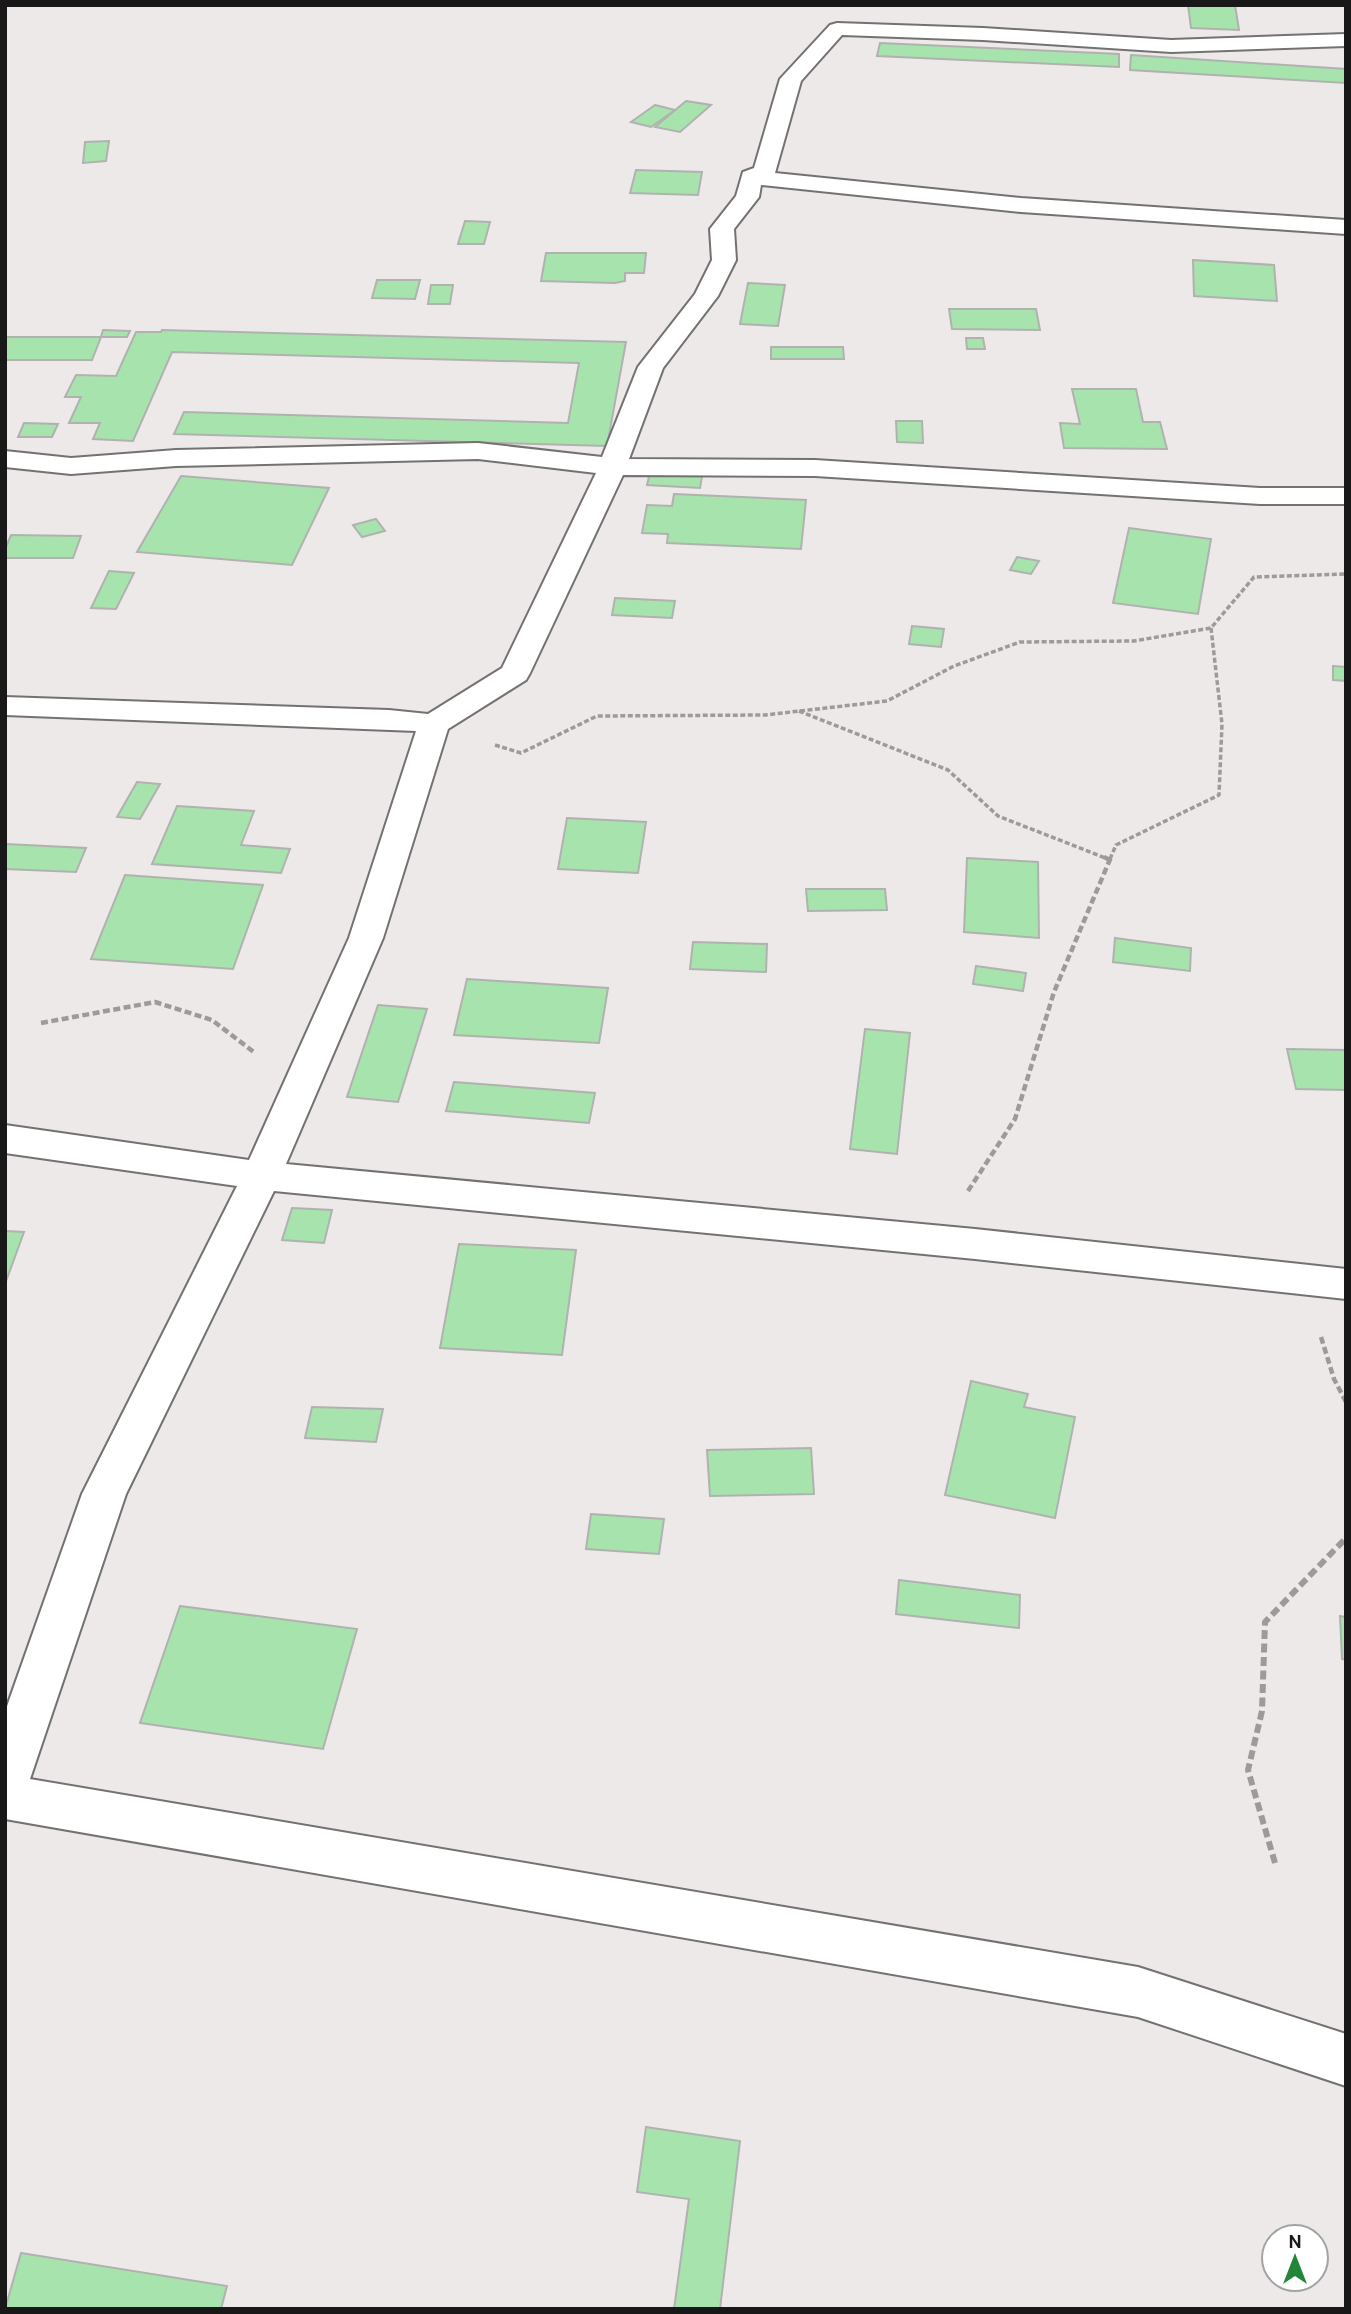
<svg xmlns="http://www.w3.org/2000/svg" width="1351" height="2314" font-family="Overpass,sans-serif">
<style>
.building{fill:#a7e4ad;stroke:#b0b2b0;stroke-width:2}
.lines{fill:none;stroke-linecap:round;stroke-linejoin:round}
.street-casing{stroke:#747171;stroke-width:4}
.path-far2{stroke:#9d9a9a;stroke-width:3.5;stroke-dasharray:5 2.5;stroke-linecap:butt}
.path-far1{stroke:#9d9a9a;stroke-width:4.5;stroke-dasharray:7 3.5;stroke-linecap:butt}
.path{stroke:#9d9a9a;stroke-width:6;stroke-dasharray:9 4.5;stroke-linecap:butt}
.street{fill:#fff;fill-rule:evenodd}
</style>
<rect width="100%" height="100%" fill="#ede9e9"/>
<g class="building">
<polygon points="1188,5 1235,5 1239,30 1191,28"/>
<polygon points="880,43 1119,54 1119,67 877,56"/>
<polygon points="1131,55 1346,69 1346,83 1130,70"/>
<polygon points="686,101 711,105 680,132 655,127"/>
<polygon points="655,105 675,110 651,127 631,122"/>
<polygon points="109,141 106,161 83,163 85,142"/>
<polygon points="636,170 702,172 698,195 630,193"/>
<polygon points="465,221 490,222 484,244 458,244"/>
<polygon points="546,253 646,253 644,273 625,273 625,281 615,283 541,281"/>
<polygon points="1193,260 1274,265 1277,301 1194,296"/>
<polygon points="377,280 420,280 415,299 372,298"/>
<polygon points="748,283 785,285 778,326 740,324"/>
<polygon points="431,285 453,285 450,304 428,304"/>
<polygon points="949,309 1036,309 1040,330 952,329"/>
<polygon points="103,330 130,331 127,337 101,337"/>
<polygon points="162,330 626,342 607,446 174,434 184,412 568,423 579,363 172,352 133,441 93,439 100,423 69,423 81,397 65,397 76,375 116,376 136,332 161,332"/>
<polygon points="5,337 101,337 92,360 5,360"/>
<polygon points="966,338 983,338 985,349 967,349"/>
<polygon points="771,347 843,347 844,359 771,359"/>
<polygon points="1072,389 1136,389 1143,422 1160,422 1167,449 1064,448 1060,423 1080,424"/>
<polygon points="896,421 922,421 923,443 897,442"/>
<polygon points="24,423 58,424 52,437 18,437"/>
<polygon points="651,468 703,471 700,488 647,485"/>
<polygon points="181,476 329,488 292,565 137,552"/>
<polygon points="674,494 806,500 801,549 667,543 668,534 642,533 647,505 672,506"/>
<polygon points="376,519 385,531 362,537 353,525"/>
<polygon points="1129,528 1211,539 1198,614 1113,603"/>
<polygon points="11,535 81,536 73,558 5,558 5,549"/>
<polygon points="1017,557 1039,561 1031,574 1010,570"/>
<polygon points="109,571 134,573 116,609 91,608"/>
<polygon points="615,598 675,601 672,618 612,615"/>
<polygon points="912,626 944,629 941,647 909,644"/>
<polygon points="1333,666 1346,667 1346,681 1333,680"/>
<polygon points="137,782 160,784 140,819 117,817"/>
<polygon points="177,806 254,811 241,845 290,849 281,873 152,864"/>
<polygon points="567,818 646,822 638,873 558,869"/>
<polygon points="5,844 86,848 76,872 5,869"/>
<polygon points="967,858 1038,862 1039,938 964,932"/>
<polygon points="125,875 263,885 233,969 91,959"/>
<polygon points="806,889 885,889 887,910 808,911"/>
<polygon points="1115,938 1191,948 1190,971 1113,962"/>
<polygon points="693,942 767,944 766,972 690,969"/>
<polygon points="976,966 1026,973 1023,991 973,984"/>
<polygon points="467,979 608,988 599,1043 454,1035"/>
<polygon points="378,1005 427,1009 398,1102 347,1097"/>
<polygon points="865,1029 910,1033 897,1154 850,1149"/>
<polygon points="1287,1049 1346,1050 1346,1090 1296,1089"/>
<polygon points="454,1082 595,1093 589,1123 446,1111"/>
<polygon points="292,1208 332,1210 324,1243 282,1240"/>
<polygon points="5,1231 24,1232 5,1284"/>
<polygon points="459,1244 576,1250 562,1355 440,1348"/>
<polygon points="971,1381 1028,1394 1024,1407 1075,1417 1055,1518 945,1495"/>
<polygon points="312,1407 383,1409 376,1442 305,1438"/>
<polygon points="811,1448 814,1494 710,1496 707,1450"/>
<polygon points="591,1514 664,1519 659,1554 586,1549"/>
<polygon points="899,1580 1020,1595 1019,1628 896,1614"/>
<polygon points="180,1606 357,1629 323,1749 140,1723"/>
<polygon points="1340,1616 1346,1617 1346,1660 1342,1659"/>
<polygon points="646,2127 740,2141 720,2309 674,2309 689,2199 637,2192"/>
<polygon points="21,2253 227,2286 221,2309 5,2309"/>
</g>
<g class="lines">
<defs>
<polygon id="street" points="837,23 983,28 1171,40 1346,34 1346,46 1171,52 983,40 842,35 801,81 775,173 1021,198 1346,220 1346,234 1021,212 761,185 759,197 734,229 736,260 718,296 663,368 629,459 815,460 1260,488 1346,488 1346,504 1260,504 815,476 623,475 530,673 526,680 448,729 383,938 286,1164 975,1229 1346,1269 1346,1299 975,1259 274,1191 126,1494 30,1779 1138,1967 1346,2034 1346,2086 1138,2017 5,1819 5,1712 82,1494 237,1186 5,1153 5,1125 249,1160 349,938 416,731 5,715 5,697 389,710 428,714 502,668 596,473 478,459 176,466 71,474 5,467 5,451 71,458 176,450 478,443 602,457 638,367 695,294 712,260 710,229 736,196 743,172 754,168 780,79 830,25"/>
</defs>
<use href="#street" class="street-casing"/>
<g class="path-far2">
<polyline points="799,711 948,770 998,816 1108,859"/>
<polyline points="495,745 521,753 597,716 765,715 887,701 954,666 1020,642 1134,641 1211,628 1254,577 1346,574"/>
<polyline points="1110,859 1116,845 1219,795 1222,724 1211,628"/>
</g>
<g class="path-far1">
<polyline points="1104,857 1110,860"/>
<polyline points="41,1023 155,1002 212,1020 255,1053"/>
<polyline points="968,1191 1015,1119 1054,992 1111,857"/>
<polyline points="1321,1337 1334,1379 1346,1402"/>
</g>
<polyline class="path" points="1275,1863 1248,1770 1262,1711 1265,1622 1346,1538"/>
<use href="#street" class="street"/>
</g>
<rect width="1351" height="2314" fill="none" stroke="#191818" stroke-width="14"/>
<g transform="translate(1295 2258)"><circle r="33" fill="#ffffff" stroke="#a3a3a3" stroke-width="2"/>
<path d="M0-5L12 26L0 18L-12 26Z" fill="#238538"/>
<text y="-10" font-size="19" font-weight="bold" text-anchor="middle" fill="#191818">N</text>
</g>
</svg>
